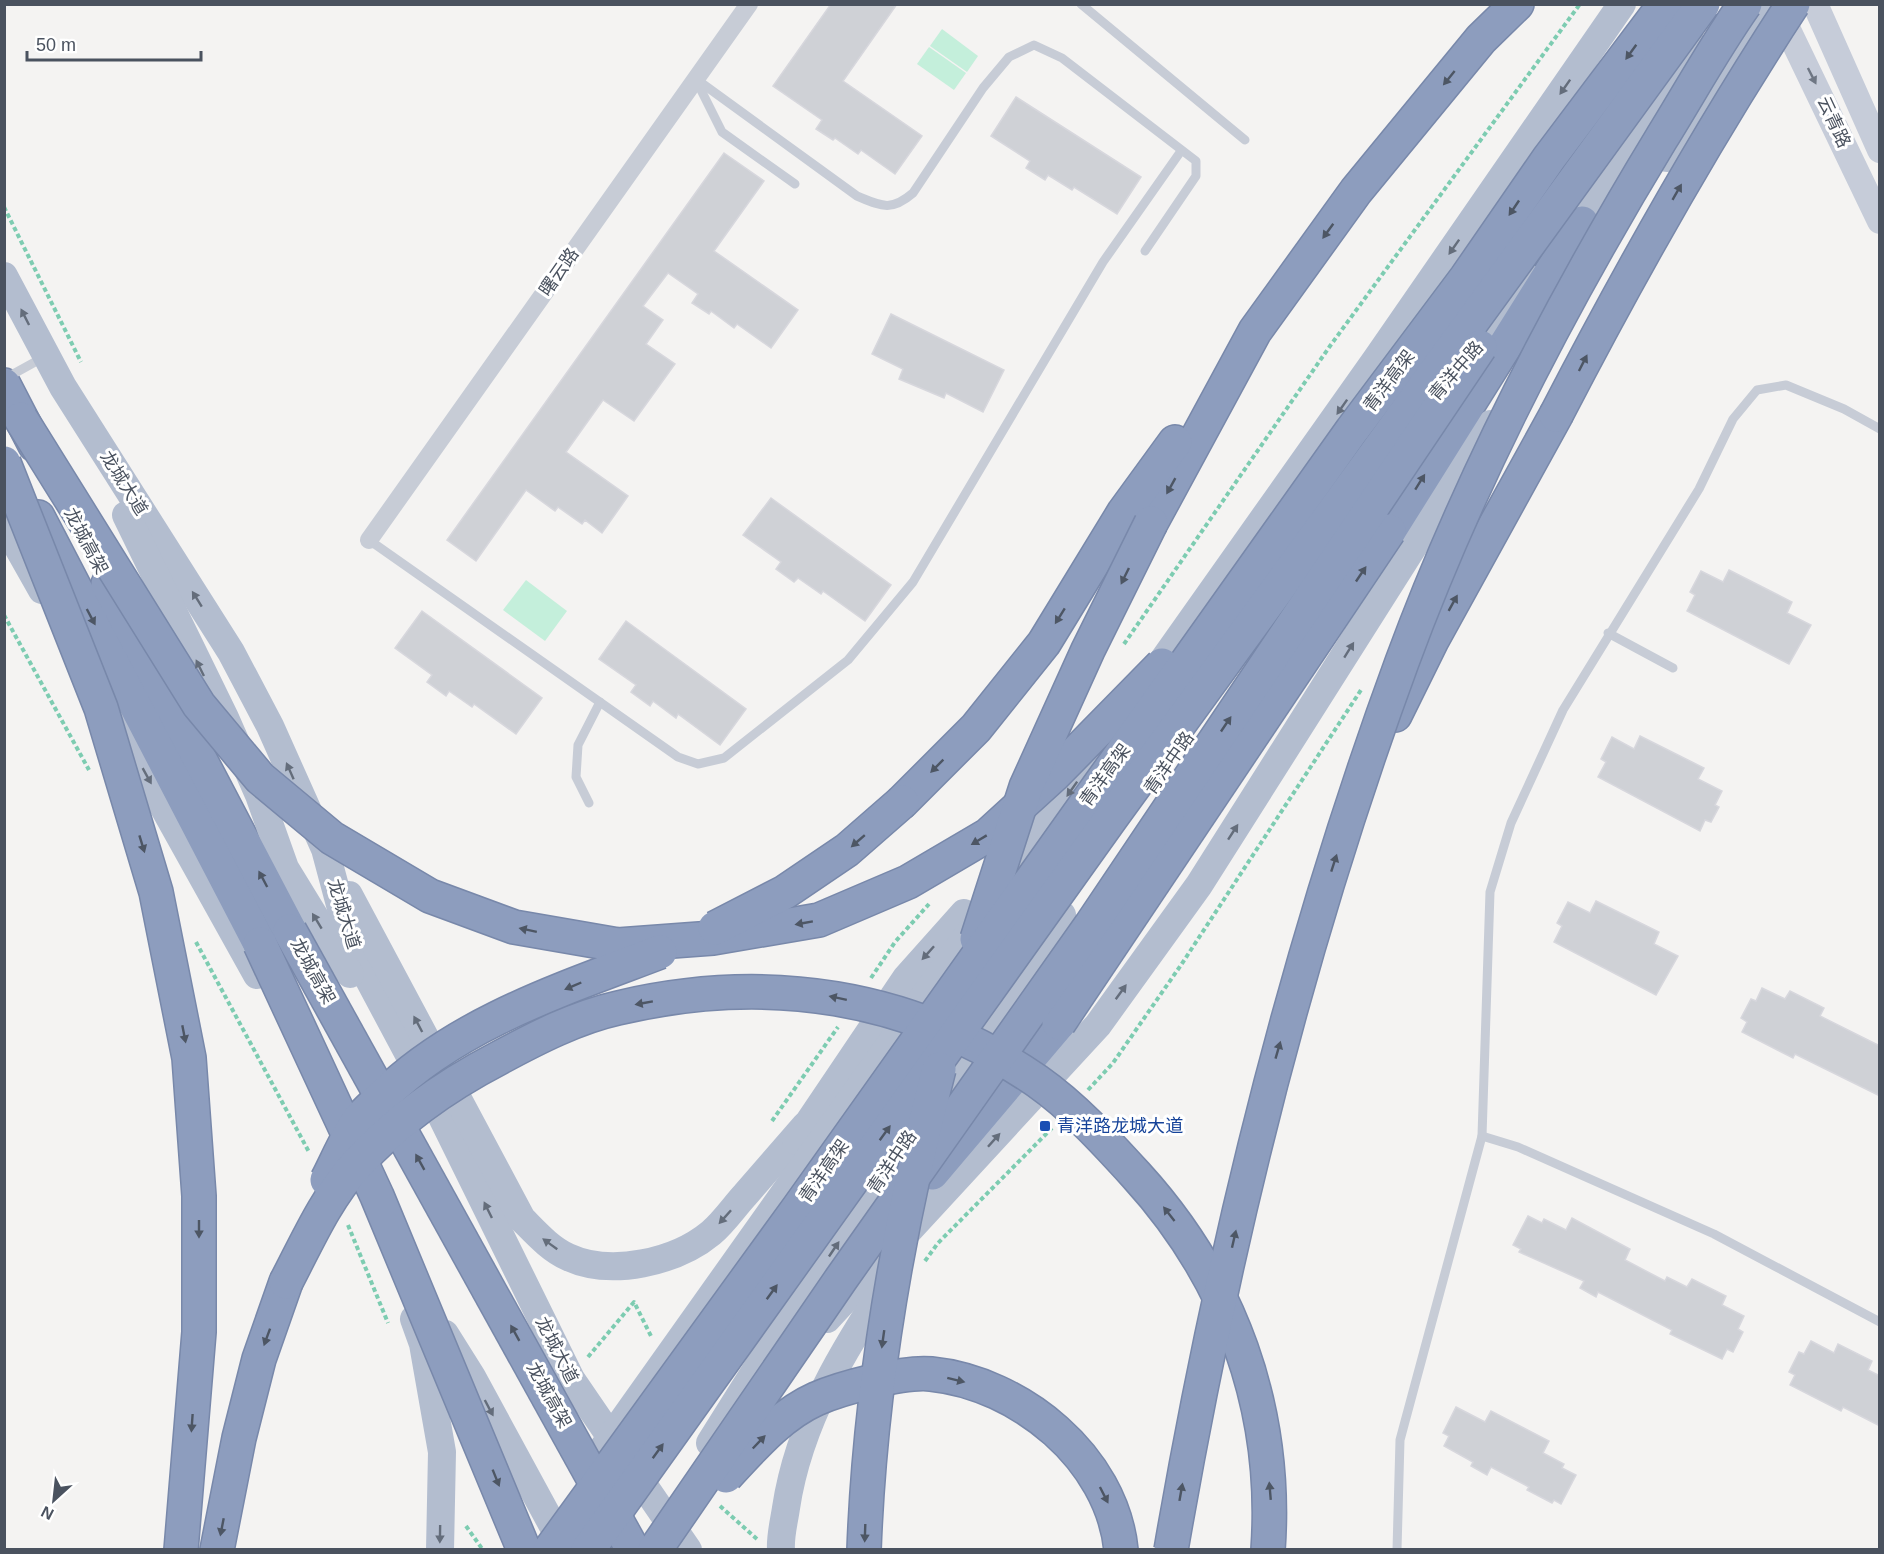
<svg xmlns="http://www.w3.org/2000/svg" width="1884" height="1554" font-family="Arial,'Noto Sans SC',sans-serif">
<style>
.green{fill:#c4efdb}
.building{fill:#cfd1d6;stroke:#d7d7dd;stroke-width:1.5}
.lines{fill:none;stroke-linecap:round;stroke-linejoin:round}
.highway-casing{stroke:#7888aa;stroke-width:36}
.path{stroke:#7dccb1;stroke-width:4;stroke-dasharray:4.5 3;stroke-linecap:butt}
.lane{stroke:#c7ccd6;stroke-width:9}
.street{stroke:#c7ccd6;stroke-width:18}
.secondary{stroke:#c6ccd9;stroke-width:26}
.primary{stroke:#b3bdcf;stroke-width:28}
.highway{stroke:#8d9dbe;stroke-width:33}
.highway-bridge-casing{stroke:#7888aa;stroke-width:36;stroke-linecap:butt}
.highway-bridge{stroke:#8d9dbe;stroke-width:33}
.oneway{fill:#4d5664}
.oneway2{fill:#6f7784}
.oneway3{fill:#646d7b}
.transit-dot{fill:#1a4fb4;stroke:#fff;stroke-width:2}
.labels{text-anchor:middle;stroke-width:6;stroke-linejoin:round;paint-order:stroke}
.street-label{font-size:18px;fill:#4a525f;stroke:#fff}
.transit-label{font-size:18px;fill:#164399;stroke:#fff;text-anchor:start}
</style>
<rect width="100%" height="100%" fill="#f4f3f2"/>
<g class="green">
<polygon points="942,29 978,56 967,72 930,46"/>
<polygon points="929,47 966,73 954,90 917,64"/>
<polygon points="526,580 567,611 545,641 503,610"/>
</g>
<g class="building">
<polygon points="831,4 897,4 843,81 922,136 895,174 861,150 858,154 835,138 833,140 816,129 822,120 773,86"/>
<polygon points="1016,97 1141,177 1117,214 1074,187 1072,190 1048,175 1045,180 1026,168 1030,161 991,136"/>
<polygon points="724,153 764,181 714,251 798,310 771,348 737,324 734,328 711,311 709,314 692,303 698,294 668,273 643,306 663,320 646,344 675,364 634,421 603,400 566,452 628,496 602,533 585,520 582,524 558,507 555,511 526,490 476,561 447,540"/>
<polygon points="891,314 1004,370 983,412 946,393 944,398 899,379 903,369 872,354"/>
<polygon points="771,498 891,585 865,621 823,591 821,594 798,578 794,582 776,569 781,562 743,535"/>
<polygon points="1729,570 1792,602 1787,613 1811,625 1789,664 1687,611 1695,595 1690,592 1701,571 1723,582"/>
<polygon points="422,611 542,698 516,734 474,704 472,707 449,691 446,696 427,682 432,675 395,648"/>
<polygon points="626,621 746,709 720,745 678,714 676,718 653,701 650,706 631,692 636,685 599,659"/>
<polygon points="1640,736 1704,768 1698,779 1722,791 1715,805 1719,807 1711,822 1705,820 1700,831 1598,777 1606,762 1601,759 1612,737 1634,749"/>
<polygon points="1596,901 1659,932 1654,944 1678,956 1656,995 1554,942 1562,926 1557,923 1568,902 1590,913"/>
<polygon points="1762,988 1785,999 1790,991 1824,1008 1820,1016 1880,1046 1880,1096 1795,1054 1793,1058 1742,1032 1747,1022 1741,1018 1751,999 1756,1001"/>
<polygon points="1528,1216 1542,1223 1544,1219 1566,1230 1572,1218 1630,1249 1625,1260 1665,1281 1667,1277 1687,1287 1692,1279 1726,1296 1722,1305 1744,1316 1738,1329 1743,1332 1733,1352 1727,1349 1722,1359 1670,1334 1672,1330 1598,1292 1596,1297 1580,1288 1584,1281 1519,1252 1521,1249 1513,1245"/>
<polygon points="1811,1341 1834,1353 1838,1344 1872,1361 1868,1370 1880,1376 1880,1426 1843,1407 1841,1411 1790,1385 1795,1375 1789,1372 1799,1352 1804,1354"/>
<polygon points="1456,1407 1485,1422 1491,1411 1549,1441 1543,1453 1564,1464 1562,1468 1576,1475 1561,1504 1554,1500 1552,1503 1527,1490 1529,1487 1491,1467 1487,1475 1471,1466 1473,1462 1444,1446 1449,1436 1443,1433"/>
</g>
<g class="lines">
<defs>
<g id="highway">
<polyline points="4,385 35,445"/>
<polyline points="38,517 260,944"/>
<polyline points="1151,523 1255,331 1356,191 1481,39 1517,4"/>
<polyline points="1389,531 1582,223"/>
<polyline points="108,584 290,931"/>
<polyline points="1395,715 1432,640 1556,415"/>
<polyline points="902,802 976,728 1044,643 1124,512 1175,442"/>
<polyline points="932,1173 1059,1023"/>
<polyline points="217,1550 239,1438 259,1359 286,1282"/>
</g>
</defs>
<use href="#highway" class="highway-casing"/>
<g class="path">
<polyline points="4,207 81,362"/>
<polyline points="4,615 89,770"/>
<polyline points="1124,644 1330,346 1580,4"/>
<polyline points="196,942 309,1152"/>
<polyline points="871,978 895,942 929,904"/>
<polyline points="1088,1090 1113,1063 1181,965 1361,690"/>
<polyline points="772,1121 838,1027"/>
<polyline points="348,1225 388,1323"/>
<polyline points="925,1261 938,1243 1052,1128"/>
<polyline points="588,1357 634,1302 651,1336"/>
<polyline points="720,1506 757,1539"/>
<polyline points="466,1526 483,1550"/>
</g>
<g class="lane">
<polyline points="1081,4 1245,140"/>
<path d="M696,79L857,196C881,206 891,212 913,193L983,88L1009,57L1034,45L1062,58L1196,161V176L1145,251"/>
<polyline points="697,82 722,132 795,184"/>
<polyline points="6,378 44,357"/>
<polyline points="369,540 678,757 698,764 724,758 848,660 913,582 1103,262 1181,151"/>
<polyline points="1608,633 1673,668"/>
<polyline points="589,803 576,777 578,745 600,702"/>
<polyline points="1482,1136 1518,1147 1714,1234 1880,1322"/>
<polyline points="1397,1550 1400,1440 1482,1136 1490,892 1511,823 1563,710 1699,489 1733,419 1757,390 1786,385 1844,409 1880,429"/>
</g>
<polyline class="street" points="369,540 749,4"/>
<g class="secondary">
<polyline points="1815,4 1880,150"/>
<polyline points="1776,5 1880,221"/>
</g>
<g class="primary">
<polyline points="1667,158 1769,4"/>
<polyline points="1568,240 1582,223 1699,48"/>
<polyline points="4,276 63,387 231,652 270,726 325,849 351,946 439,1111 571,1379 688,1550"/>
<polyline points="1462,363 1534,280"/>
<polyline points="126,515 225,718 259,795 285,868 350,974"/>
<polyline points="4,523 42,590"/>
<polyline points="1147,683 1377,358 1622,4"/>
<polyline points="110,711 257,975"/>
<path d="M349,895L522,1219C536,1233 550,1249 568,1257C611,1277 676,1262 711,1233C724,1222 734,1207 745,1195C765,1172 785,1149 805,1126"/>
<polyline points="796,1141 906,978 964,913"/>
<polyline points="414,1319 423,1344 442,1452 440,1550"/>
<polyline points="827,1319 1098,1025 1199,885 1491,424"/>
<polyline points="445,1334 472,1377 566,1550"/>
<path d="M710,1443C822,1263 940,1088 1062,915"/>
<polyline points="601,1451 1115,728"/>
<path d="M781,1550C780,1536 784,1522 786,1508C799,1421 845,1347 893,1275"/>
</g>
<use href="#highway" class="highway"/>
<defs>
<g id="highway-bridge">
<path d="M1556,415C1629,274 1706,137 1793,4"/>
<polyline points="21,419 199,705 260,778 332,838 430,896 514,927 618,945 713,938 819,920 908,882 988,835 1055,774 1162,665"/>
<polyline points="4,463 101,708 156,892 189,1058 199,1196 199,1332 181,1550"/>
<polyline points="715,928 785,892 847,850 902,802"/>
<polyline points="290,931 633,1550"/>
<polyline points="977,939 1026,787 1088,650 1151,523"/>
<polyline points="260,944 377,1196 524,1550"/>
<polyline points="1059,1023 1389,531"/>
<path d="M327,1180C337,1161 346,1138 359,1120C365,1112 375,1104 382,1097C457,1023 563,989 660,952"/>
<path d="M286,1282C307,1242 325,1200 356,1165C396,1121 447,1085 499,1058C536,1038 577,1017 618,1008C766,973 911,994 1037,1081C1074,1107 1105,1141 1136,1175C1231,1279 1278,1409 1268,1550"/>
<path d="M726,1476C752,1448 780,1415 816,1399C841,1388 904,1371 931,1374C1020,1383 1112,1458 1121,1550"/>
<polyline points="550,1550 799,1207 1352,430 1466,278 1549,158 1665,4"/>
<polyline points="588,1550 1111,818 1703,4"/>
<polyline points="655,1550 841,1279 1091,925 1480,347"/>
<path d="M864,1550C870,1387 898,1226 939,1069"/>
<path d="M1171,1550C1223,1248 1296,950 1402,662C1469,480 1560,305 1661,139C1689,94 1714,48 1745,4"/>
</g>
</defs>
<use href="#highway-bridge" class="highway-bridge-casing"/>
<use href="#highway-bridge" class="highway-bridge"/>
</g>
<defs><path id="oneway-solid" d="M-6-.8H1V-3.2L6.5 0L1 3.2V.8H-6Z" transform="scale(1.5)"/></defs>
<g class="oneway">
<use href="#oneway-solid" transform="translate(1631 52) rotate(126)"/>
<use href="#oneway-solid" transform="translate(1449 78) rotate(129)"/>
<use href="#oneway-solid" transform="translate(1677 192) rotate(-60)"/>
<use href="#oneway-solid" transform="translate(1514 208) rotate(124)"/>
<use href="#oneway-solid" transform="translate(1328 231) rotate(126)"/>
<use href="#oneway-solid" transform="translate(1583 363) rotate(-63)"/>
<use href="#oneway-solid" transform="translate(1420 482) rotate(-58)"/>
<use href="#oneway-solid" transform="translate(1171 486) rotate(119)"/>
<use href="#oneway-solid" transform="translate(1361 574) rotate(-56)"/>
<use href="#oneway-solid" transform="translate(1125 576) rotate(116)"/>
<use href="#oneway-solid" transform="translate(1453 603) rotate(-61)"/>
<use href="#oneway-solid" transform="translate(1060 616) rotate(122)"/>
<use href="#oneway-solid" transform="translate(91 617) rotate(62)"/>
<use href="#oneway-solid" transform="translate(1226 724) rotate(-56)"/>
<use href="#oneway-solid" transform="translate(937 766) rotate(135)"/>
<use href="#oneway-solid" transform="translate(979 840) rotate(149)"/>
<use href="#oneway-solid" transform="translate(858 841) rotate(139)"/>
<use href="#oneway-solid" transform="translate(142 844) rotate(73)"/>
<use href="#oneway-solid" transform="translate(1334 863) rotate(-72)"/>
<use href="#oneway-solid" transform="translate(263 879) rotate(-118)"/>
<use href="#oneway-solid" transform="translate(804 923) rotate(170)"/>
<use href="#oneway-solid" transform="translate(528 930) rotate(-168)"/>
<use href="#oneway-solid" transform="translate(573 986) rotate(157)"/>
<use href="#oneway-solid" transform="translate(838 998) rotate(-168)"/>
<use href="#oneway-solid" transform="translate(644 1003) rotate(170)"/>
<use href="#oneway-solid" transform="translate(184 1034) rotate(79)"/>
<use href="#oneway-solid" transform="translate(1278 1050) rotate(-74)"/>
<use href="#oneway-solid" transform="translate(885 1133) rotate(-54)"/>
<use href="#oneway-solid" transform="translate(420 1162) rotate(-119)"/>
<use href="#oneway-solid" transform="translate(1169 1214) rotate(-128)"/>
<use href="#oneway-solid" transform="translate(199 1229) rotate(90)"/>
<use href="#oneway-solid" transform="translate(1234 1239) rotate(-77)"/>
<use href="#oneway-solid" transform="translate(772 1292) rotate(-54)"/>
<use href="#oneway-solid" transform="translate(515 1333) rotate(-119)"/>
<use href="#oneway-solid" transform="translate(267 1337) rotate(110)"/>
<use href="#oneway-solid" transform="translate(883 1339) rotate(98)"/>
<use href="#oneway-solid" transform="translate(956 1380) rotate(14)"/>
<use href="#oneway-solid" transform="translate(192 1423) rotate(94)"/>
<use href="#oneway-solid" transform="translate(759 1442) rotate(-46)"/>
<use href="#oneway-solid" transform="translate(658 1451) rotate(-54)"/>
<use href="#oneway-solid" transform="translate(496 1478) rotate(68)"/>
<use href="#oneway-solid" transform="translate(1270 1491) rotate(-95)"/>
<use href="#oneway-solid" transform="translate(1181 1492) rotate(-80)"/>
<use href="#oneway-solid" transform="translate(1104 1495) rotate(63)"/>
<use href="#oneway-solid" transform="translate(222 1527) rotate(101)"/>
<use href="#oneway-solid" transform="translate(865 1533) rotate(92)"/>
</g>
<use class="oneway2" href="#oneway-solid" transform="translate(1812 76) rotate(63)"/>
<g class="oneway3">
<use href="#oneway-solid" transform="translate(1565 87) rotate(125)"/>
<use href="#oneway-solid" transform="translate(1454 247) rotate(125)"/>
<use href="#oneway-solid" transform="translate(25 317) rotate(-117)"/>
<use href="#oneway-solid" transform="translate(1342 407) rotate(125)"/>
<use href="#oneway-solid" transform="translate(197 599) rotate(-122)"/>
<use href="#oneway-solid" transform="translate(1349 650) rotate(-58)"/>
<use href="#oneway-solid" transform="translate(200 668) rotate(-116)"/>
<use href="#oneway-solid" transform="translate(290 771) rotate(-114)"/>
<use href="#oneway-solid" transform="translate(147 776) rotate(61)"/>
<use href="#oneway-solid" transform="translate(1072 789) rotate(125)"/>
<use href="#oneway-solid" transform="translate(1233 832) rotate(-57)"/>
<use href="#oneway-solid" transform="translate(317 921) rotate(-121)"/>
<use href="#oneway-solid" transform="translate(928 953) rotate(132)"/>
<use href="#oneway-solid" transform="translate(1121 992) rotate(-54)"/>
<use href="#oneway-solid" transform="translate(418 1024) rotate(-118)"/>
<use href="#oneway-solid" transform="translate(994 1140) rotate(-48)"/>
<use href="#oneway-solid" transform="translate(488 1210) rotate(-116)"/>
<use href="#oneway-solid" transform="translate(725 1217) rotate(132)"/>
<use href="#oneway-solid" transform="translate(550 1244) rotate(-144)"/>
<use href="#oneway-solid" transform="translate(834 1249) rotate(-56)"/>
<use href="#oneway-solid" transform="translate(489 1408) rotate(62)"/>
<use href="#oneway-solid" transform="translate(440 1534) rotate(91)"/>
</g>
<rect class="transit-dot" x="1039" y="1120" width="12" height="12" rx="3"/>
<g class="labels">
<g class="street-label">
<text transform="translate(1834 122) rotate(65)" y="6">云青路</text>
<text transform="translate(559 272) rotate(-55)" y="6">曙云路</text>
<text transform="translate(1456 371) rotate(-49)" y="6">青洋中路</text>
<text transform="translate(1389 381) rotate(-53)" y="6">青洋高架</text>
<text transform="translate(124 483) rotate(58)" y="6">龙城大道</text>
<text transform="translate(86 541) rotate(62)" y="6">龙城高架</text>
<text transform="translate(1169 763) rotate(-55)" y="6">青洋中路</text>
<text transform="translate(1105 775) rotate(-54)" y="6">青洋高架</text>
<text transform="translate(344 914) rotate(73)" y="6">龙城大道</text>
<text transform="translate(313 971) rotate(61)" y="6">龙城高架</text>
<text transform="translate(892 1162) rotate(-56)" y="6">青洋中路</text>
<text transform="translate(824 1171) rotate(-55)" y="6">青洋高架</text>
<text transform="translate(557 1350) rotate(63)" y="6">龙城大道</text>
<text transform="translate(549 1395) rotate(61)" y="6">龙城高架</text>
</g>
<g class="transit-label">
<text x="1057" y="1132">青洋路龙城大道</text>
</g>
</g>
<rect width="1884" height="1554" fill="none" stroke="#4a525f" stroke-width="12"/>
<g transform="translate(54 1500) rotate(207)" stroke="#ffffff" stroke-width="4.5" paint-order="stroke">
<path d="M0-4.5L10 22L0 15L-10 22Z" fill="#4a525f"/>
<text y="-9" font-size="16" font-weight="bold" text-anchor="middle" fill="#4a525f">N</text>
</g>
<path d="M27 51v9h174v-9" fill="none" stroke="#4a525f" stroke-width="3"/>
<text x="36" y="51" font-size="18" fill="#4a525f" stroke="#ffffff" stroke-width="4.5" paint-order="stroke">50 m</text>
</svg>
